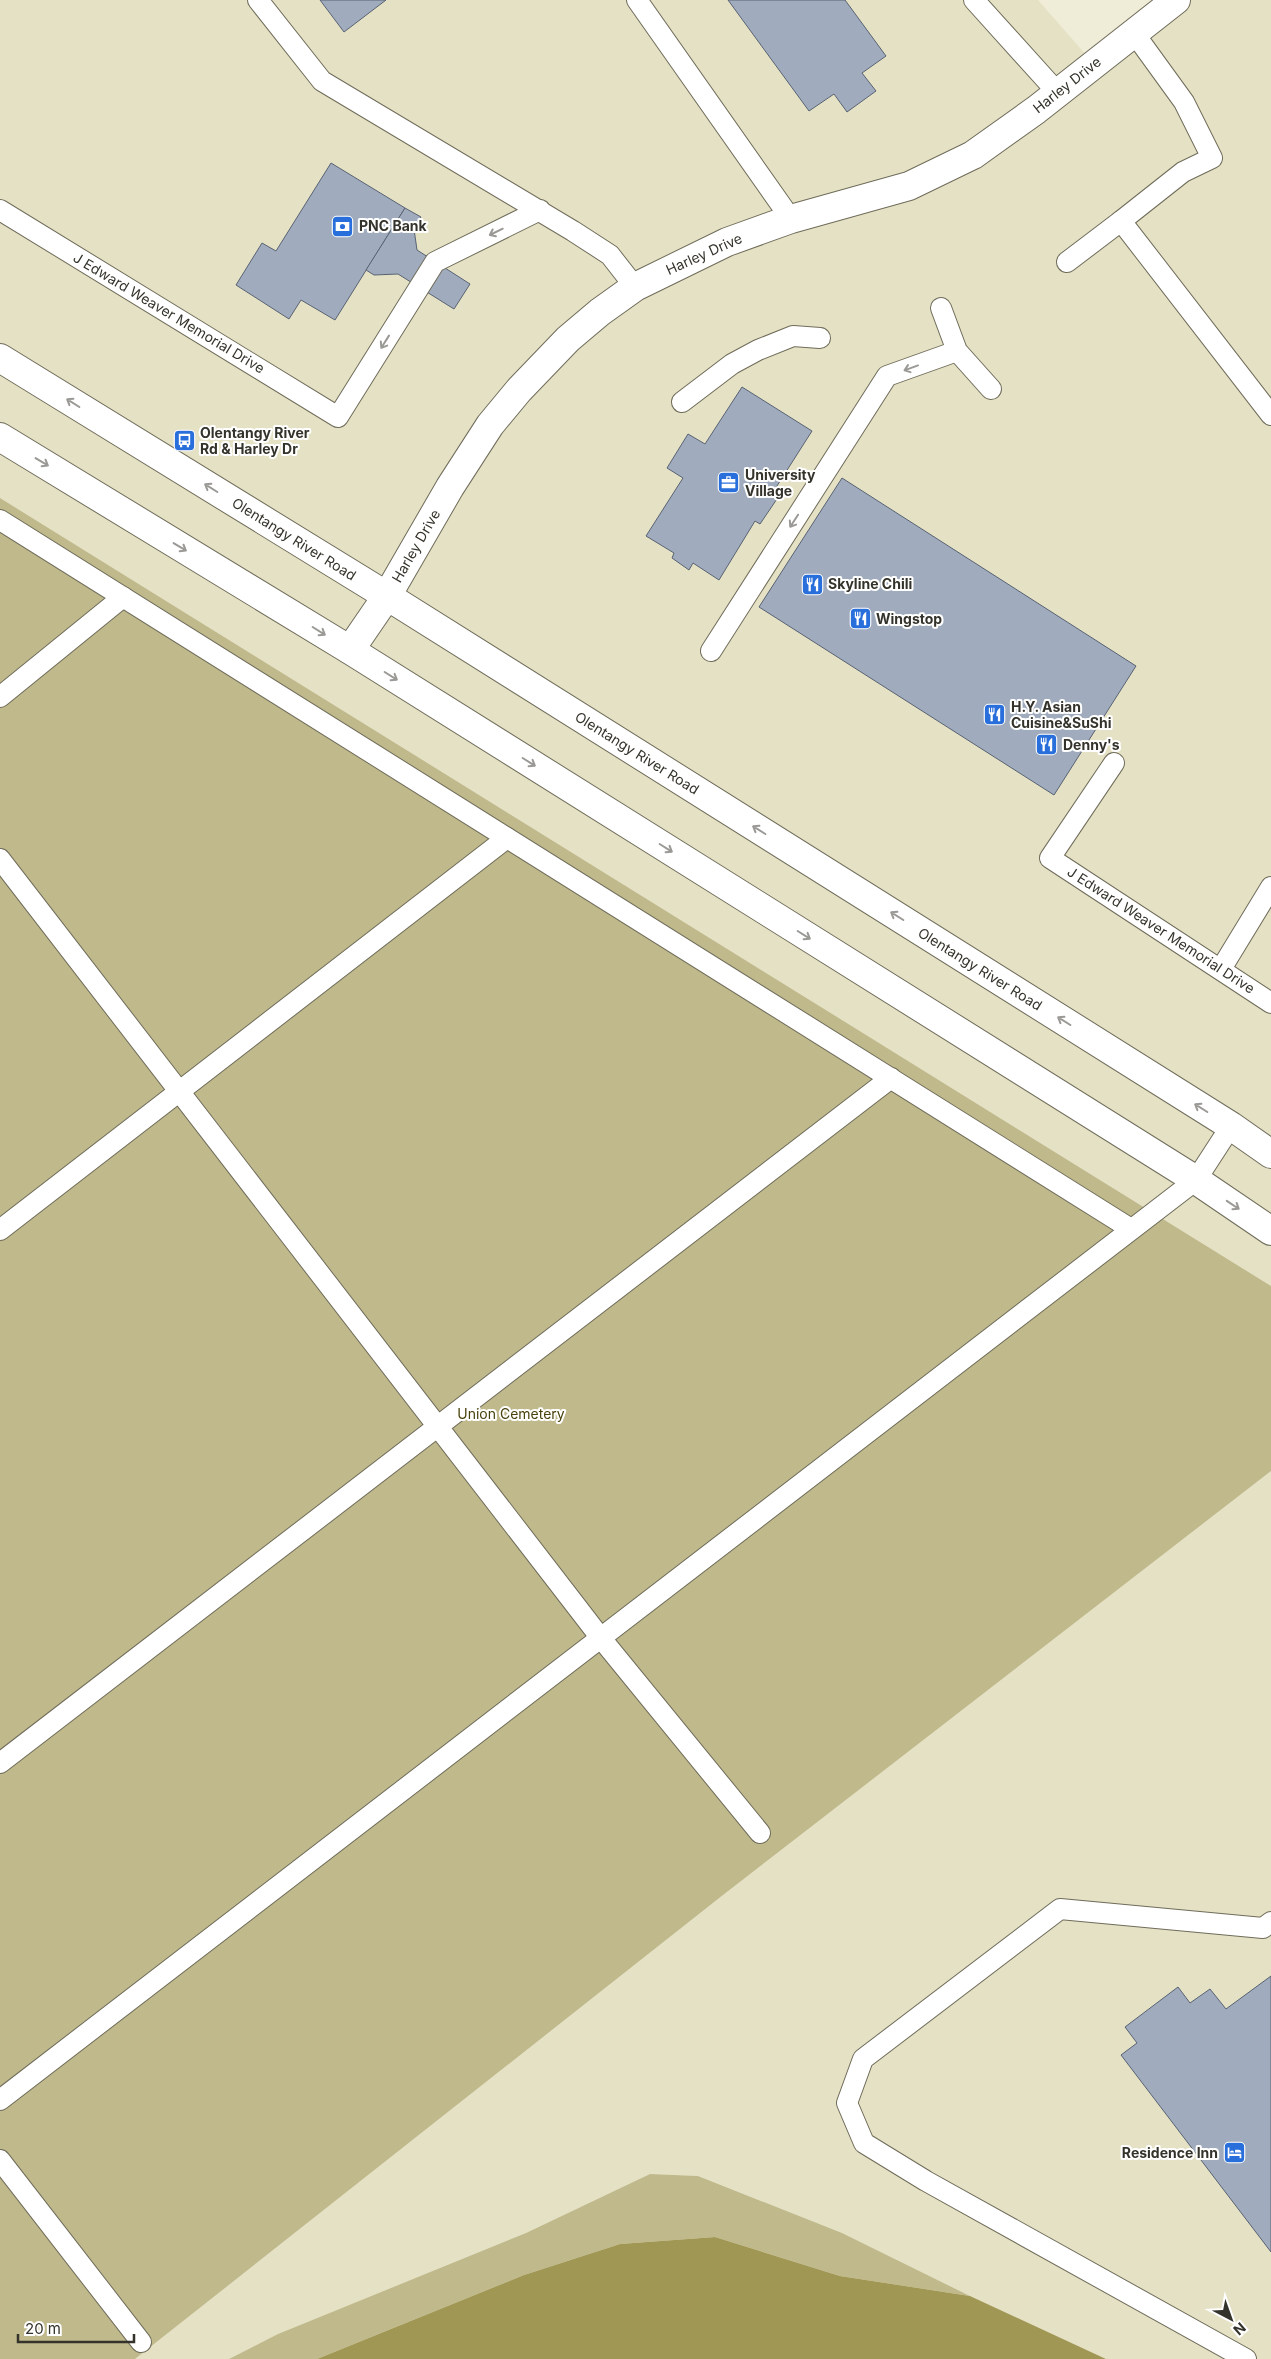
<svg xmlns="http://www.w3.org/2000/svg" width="1271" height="2359" font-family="Inter,sans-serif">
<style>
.built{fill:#e5e1c5}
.green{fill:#c0b98c}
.water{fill:#a19755}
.building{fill:#a0acbd;stroke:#586272}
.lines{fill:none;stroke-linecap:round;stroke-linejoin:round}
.lane-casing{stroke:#6f6c5a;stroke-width:22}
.street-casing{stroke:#6f6c5a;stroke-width:30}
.secondary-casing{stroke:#6f6c5a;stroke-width:30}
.lane{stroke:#fff;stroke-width:20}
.street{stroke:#fff;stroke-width:28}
.secondary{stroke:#fff;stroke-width:28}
.oneway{stroke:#9a9995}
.labels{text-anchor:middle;stroke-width:4;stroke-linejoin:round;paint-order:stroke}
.street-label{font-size:14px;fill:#34332b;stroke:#fff}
.poi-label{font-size:14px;font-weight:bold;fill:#34332b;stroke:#fff;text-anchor:start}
.park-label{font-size:14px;fill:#4a420c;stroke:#fff}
</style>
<rect width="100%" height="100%" fill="#efecd7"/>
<g class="built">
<polygon points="0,0 1038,0 1094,64 1176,0 1271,0 1271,1286 0,498"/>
<polygon points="1271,1471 1271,2359 1106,2359 970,2296 842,2233 698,2176 650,2174 526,2233 278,2334 229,2359 135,2359 723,1895"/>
</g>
<g class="green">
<polygon points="0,498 1271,1286 1271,1471 723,1895 135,2359 0,2359"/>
<polygon points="650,2174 698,2176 842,2233 970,2296 840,2276 715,2237 620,2244 524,2275 317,2359 229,2359 278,2334 526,2233"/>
</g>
<polygon class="water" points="715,2237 840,2276 970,2296 1106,2359 317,2359 524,2275 620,2244"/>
<g class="building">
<polygon points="320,0 386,0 344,32"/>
<polygon points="728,0 845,0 886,56 862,73 876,91 847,112 834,94 809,111"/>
<polygon points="331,163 405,208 335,320 301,300 289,319 236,285 262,243 276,251"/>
<polygon points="405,208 421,217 414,229 417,250 470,284 454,309 398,274 374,275 366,270"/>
<polygon points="742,387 812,431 775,489 781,493 760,524 755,521 719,580 693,563 689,570 672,558 674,553 646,536 683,478 667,468 688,434 705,444"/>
<polygon points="842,478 1136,666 1054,795 759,607"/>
<polygon points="1271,1976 1271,2252 1121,2055 1137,2043 1125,2027 1178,1987 1190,2003 1210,1989 1226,2009"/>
</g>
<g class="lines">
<defs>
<g id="lane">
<polyline points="258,0 322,81 573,231 610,255 635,287"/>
<polyline points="637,0 791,219"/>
<polyline points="974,0 1058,93"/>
<polyline points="1134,33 1184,102 1212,158 1183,172 1121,221 1271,415"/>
<polyline points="0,210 338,417 435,262 540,210"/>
<polyline points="1067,262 1121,221"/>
<polyline points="941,308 957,351 991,389"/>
<polyline points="682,402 732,364 758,350 793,336 820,338"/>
<polyline points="0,520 1131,1229"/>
<polyline points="711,651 887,376 957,351"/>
<polyline points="0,697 123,597"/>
<polyline points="1114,763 1050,858 1271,1003"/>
<polyline points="0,859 600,1637 760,1833"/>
<polyline points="1221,969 1271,887"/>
<polyline points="0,1230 507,838"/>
<polyline points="0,1763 891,1078"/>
<polyline points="0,2100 1196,1180 1231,1126"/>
<polyline points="0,2160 141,2342"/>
<polyline points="1246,2359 926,2181 864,2143 847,2103 863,2059 1060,1909 1263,1928 1271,1922"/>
</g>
<polyline id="street" points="350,650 387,596 450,487 490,425 519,390 568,339 600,312 635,287 727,242 791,219 909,186 973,155 1036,110 1176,0"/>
<g id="secondary">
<polyline points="0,358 387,596 1231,1126 1271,1154"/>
<polyline points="0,437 350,650 1196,1180 1271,1231"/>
</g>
</defs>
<use href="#lane" class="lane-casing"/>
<use href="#street" class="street-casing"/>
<use href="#secondary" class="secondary-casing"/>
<use href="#lane" class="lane"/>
<use href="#street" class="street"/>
<use href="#secondary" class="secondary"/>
</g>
<defs><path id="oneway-shaft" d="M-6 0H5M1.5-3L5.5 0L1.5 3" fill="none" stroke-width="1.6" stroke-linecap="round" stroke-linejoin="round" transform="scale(1.25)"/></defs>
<g class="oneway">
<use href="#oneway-shaft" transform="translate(496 232) rotate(154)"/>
<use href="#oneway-shaft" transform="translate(385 342) rotate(122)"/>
<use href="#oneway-shaft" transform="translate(911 368) rotate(160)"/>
<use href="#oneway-shaft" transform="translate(73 403) rotate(-148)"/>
<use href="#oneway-shaft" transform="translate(42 462) rotate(31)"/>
<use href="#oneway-shaft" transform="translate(211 488) rotate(-148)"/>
<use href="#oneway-shaft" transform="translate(794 521) rotate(123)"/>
<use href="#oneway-shaft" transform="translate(180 547) rotate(31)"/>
<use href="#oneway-shaft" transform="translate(319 631) rotate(32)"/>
<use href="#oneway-shaft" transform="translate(391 676) rotate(32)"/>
<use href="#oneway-shaft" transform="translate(529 762) rotate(32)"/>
<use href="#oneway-shaft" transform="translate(759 830) rotate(-148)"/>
<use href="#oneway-shaft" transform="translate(666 848) rotate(32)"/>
<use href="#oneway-shaft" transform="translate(897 916) rotate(-148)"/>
<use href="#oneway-shaft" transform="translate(804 935) rotate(32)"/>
<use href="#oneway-shaft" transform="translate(1064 1021) rotate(-148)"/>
<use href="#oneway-shaft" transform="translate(1201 1108) rotate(-148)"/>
<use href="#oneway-shaft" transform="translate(1233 1205) rotate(34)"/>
</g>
<defs>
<symbol id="bank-square" viewBox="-11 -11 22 22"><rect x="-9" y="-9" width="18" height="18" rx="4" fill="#296fdb" stroke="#fff"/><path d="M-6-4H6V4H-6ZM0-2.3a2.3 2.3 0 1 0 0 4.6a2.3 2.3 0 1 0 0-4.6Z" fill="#fff"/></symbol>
<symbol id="bus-square" viewBox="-11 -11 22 22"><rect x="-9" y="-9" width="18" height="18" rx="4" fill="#296fdb" stroke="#fff"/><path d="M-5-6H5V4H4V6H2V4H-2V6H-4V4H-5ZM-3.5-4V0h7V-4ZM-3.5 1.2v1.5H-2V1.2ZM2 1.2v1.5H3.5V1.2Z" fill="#fff"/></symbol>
<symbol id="office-square" viewBox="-11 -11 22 22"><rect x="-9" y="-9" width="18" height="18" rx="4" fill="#296fdb" stroke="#fff"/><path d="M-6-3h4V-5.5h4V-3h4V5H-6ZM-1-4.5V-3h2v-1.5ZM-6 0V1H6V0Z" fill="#fff"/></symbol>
<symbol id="restaurant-square" viewBox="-11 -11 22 22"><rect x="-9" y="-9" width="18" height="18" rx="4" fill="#296fdb" stroke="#fff"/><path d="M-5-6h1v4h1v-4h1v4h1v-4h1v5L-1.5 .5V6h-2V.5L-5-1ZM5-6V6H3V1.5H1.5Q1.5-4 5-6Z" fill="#fff"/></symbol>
<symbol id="hotel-square" viewBox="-11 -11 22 22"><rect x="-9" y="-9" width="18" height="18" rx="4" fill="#296fdb" stroke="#fff"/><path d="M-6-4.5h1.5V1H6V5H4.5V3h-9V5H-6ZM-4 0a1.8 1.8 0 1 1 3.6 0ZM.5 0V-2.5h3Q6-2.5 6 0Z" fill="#fff"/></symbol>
</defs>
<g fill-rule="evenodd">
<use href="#bank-square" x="330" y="214" width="25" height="25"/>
<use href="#bus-square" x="172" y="428" width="25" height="25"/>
<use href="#office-square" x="716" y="470" width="25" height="25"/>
<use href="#restaurant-square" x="800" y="572" width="25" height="25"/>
<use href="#restaurant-square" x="848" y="606" width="25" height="25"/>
<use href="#restaurant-square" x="982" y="702" width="25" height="25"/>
<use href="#restaurant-square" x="1034" y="732" width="25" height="25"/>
<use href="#hotel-square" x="1222" y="2140" width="25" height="25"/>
</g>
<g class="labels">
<g class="street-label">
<text transform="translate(1067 85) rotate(-38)" y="5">Harley Drive</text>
<text transform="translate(704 254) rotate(-24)" y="5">Harley Drive</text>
<text transform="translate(169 313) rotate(31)" y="5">J Edward Weaver Memorial Drive</text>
<text transform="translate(294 539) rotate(32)" y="5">Olentangy River Road</text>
<text transform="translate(416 546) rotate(-60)" y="5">Harley Drive</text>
<text transform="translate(637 753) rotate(32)" y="5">Olentangy River Road</text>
<text transform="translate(1161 930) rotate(33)" y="5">J Edward Weaver Memorial Drive</text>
<text transform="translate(980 969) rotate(32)" y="5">Olentangy River Road</text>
</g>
<g class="poi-label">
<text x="359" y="231">PNC Bank</text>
<text x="200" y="438">Olentangy River<tspan x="200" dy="16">Rd &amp; Harley Dr</tspan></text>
<text x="745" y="480">University<tspan x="745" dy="16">Village</tspan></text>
<text x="828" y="589">Skyline Chili</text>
<text x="876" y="624">Wingstop</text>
<text x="1011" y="712">H.Y. Asian<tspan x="1011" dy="16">Cuisine&amp;SuShi</tspan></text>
<text x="1063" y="750">Denny's</text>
<text x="1218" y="2158" text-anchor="end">Residence Inn</text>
</g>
<g class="park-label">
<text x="511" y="1419">Union Cemetery</text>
</g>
</g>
<g transform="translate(1231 2319) rotate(139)" stroke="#ffffff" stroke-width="4" paint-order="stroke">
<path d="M0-4L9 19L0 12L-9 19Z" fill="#34332b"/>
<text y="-8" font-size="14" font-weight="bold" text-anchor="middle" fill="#34332b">N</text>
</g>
<path d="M18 2334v8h116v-8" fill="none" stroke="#34332b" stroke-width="2.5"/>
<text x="25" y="2334" font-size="15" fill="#34332b" stroke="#ffffff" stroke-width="4" paint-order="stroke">20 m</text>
</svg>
